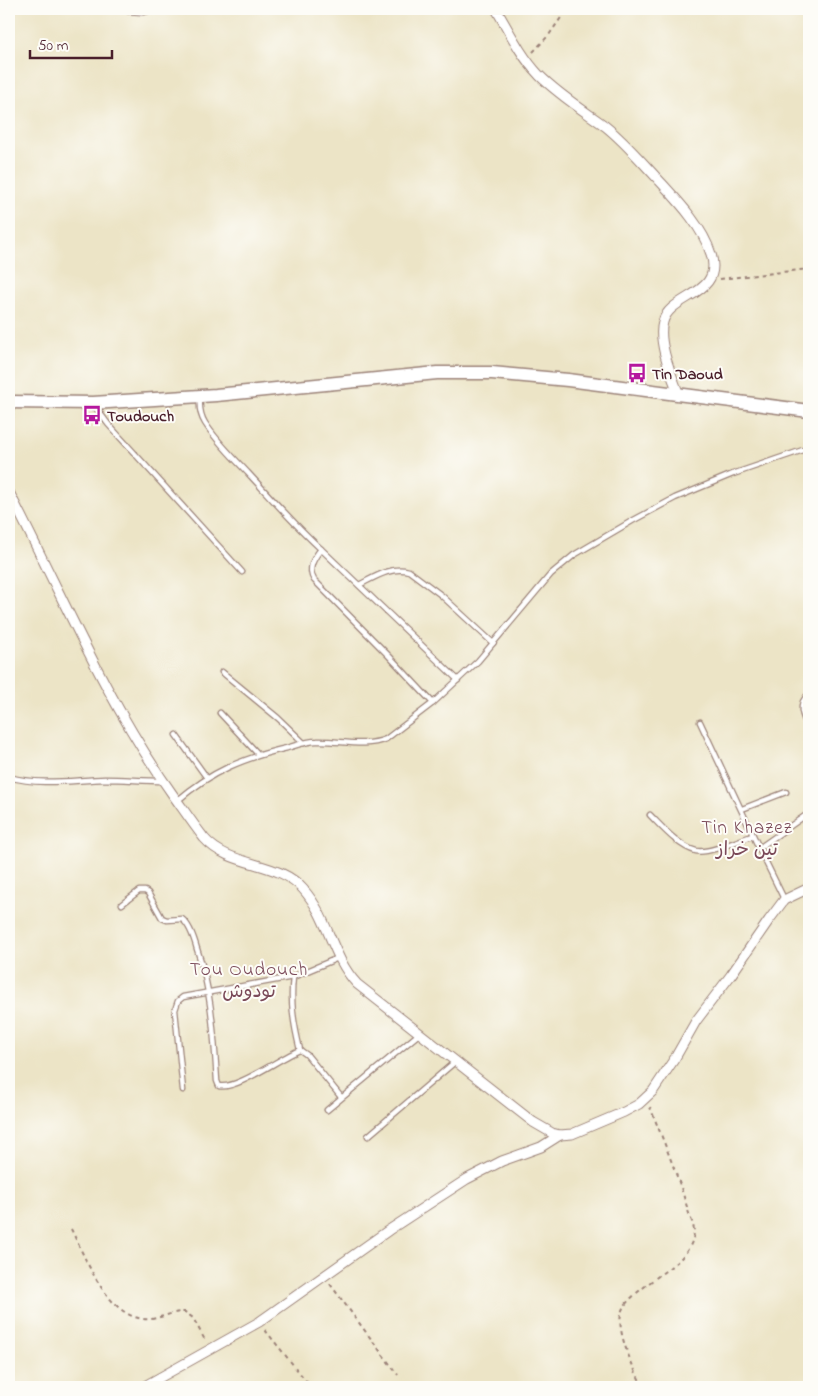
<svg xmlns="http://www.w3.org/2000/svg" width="818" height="1396" font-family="'Indie Flower','Playpen Sans Arabic',sans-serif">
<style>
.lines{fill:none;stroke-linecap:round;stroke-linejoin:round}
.service-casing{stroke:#9b8278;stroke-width:7}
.minor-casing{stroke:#9b8278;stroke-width:11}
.secondary-casing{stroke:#9b8278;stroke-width:15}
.path{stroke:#9b8278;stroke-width:2;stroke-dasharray:4 4;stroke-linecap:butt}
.service{stroke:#fff;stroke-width:4.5}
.minor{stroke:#fff;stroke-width:9}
.secondary{stroke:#fff;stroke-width:12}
.labels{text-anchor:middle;stroke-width:4;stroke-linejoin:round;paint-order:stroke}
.poi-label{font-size:16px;font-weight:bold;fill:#4a1f2b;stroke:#fdfcf7;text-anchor:start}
.quarter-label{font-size:19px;letter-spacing:1px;fill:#7b4a59;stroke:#fdfcf7}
</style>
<rect width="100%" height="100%" fill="#fdfcf7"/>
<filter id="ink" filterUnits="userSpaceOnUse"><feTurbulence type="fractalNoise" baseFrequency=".02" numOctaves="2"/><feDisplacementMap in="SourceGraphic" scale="10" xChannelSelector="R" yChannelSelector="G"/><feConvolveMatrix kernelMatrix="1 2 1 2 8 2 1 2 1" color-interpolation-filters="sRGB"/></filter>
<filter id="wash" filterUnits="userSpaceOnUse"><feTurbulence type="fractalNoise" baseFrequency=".0096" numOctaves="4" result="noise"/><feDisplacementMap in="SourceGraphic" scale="20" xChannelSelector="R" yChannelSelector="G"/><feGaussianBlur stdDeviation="1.12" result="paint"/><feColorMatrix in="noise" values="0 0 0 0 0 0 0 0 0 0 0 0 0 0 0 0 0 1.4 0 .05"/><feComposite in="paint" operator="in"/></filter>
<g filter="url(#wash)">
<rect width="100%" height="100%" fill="#ece4c6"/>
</g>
<g filter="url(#ink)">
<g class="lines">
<defs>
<g id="service">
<path d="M200,397C199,407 200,415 205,423C217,442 234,458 248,473C273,500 294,524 321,549"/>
<polyline points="94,405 108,424 242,572"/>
<path d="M359,585C375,577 391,566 409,571L441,595L493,643"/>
<polyline points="222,672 278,718 304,743"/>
<path d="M809,694C797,704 802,716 809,728"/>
<path d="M433,703L389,656L314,580C307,568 314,558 321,549L458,680"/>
<polyline points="220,713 258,754"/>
<polyline points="700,722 759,848"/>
<polyline points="176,735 207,778"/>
<path d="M9,777C41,786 72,780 105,779C124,779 144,781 163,781"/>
<path d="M177,801C212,771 243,758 287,748C297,745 307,741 317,741C340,740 364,748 386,739L433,703L478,661L551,574L574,555L632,521L675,498L733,474L809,448"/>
<polyline points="742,809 786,792"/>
<path d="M650,815C662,827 679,847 696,851C709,854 739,840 752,836"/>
<polyline points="784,899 759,848 809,813"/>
<path d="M122,904L139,891H145L148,893L162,918L167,920L182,919C190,925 194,938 197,949C212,992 214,1036 217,1081L219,1086C237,1090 281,1057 300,1050L307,1055L341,1097"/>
<path d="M293,977C290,1003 294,1025 300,1050"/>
<polyline points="183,1090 175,1010 178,1001 183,997 293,977 338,958"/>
<polyline points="327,1110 420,1033"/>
<polyline points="368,1136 456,1061"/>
</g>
<g id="minor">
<polyline points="128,9 142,10 147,9"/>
<path d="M496,9C509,31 521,56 539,75C559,95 583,110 605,126C624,141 640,160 656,177C676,199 702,225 711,254C724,296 670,294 663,322C657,342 672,376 679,395"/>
<path d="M9,492C61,593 106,701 173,795C183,809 193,824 204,838C230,868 278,860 303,889C329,918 331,956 357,984L533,1122L552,1133L560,1135L572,1134L624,1112L639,1104L653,1091L675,1058L696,1021L731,975L769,920L784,900L809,888"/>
<polyline points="143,1387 259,1322 389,1230 467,1179 502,1161 541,1147 560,1135"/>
</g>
<polyline id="secondary" points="9,402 93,403 216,395 437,373 492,373 568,380 809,411"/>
</defs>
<use href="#service" class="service-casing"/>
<use href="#minor" class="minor-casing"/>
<use href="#secondary" class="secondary-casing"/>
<g class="path">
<polyline points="533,52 549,35 567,9"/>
<polyline points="720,279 809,269"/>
<path d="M71,1229C86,1259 106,1314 143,1319C157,1321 171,1311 185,1312L193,1318L206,1342"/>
<polyline points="330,1284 398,1375"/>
<polyline points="265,1330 311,1387"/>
<path d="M643,1387C634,1369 613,1328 623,1308C632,1293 664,1273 678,1261C685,1255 694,1243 694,1232C694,1224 689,1215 687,1207C677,1173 663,1140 650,1107"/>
</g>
<use href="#service" class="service"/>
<use href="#minor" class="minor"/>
<use href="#secondary" class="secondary"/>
</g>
</g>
<defs>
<symbol id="bus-bare" viewBox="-9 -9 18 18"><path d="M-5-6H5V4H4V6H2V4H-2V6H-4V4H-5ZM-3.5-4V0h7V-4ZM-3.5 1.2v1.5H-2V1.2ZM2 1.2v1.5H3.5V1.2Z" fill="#b5179e" stroke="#fdfcf7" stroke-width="2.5" paint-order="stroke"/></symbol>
</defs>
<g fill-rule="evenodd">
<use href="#bus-bare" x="623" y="359" width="28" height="28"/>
<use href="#bus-bare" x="78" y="401" width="28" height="28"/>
</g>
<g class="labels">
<g class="poi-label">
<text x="652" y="379">Tin Daoud</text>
<text x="107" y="421">Toudouch</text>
</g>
<g class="quarter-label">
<text x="747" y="833">Tin Khazez<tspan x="747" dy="22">تين خراز</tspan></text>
<text x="249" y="975">Tou Oudouch<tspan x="249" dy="22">تودوش</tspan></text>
</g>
</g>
<rect width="818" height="1396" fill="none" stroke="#fdfcf7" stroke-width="30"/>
<path d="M30 50v8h82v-8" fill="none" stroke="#4a1f2b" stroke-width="2.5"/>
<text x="38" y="50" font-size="15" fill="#4a1f2b" stroke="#fdfcf7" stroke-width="4" paint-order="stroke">50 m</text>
</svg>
